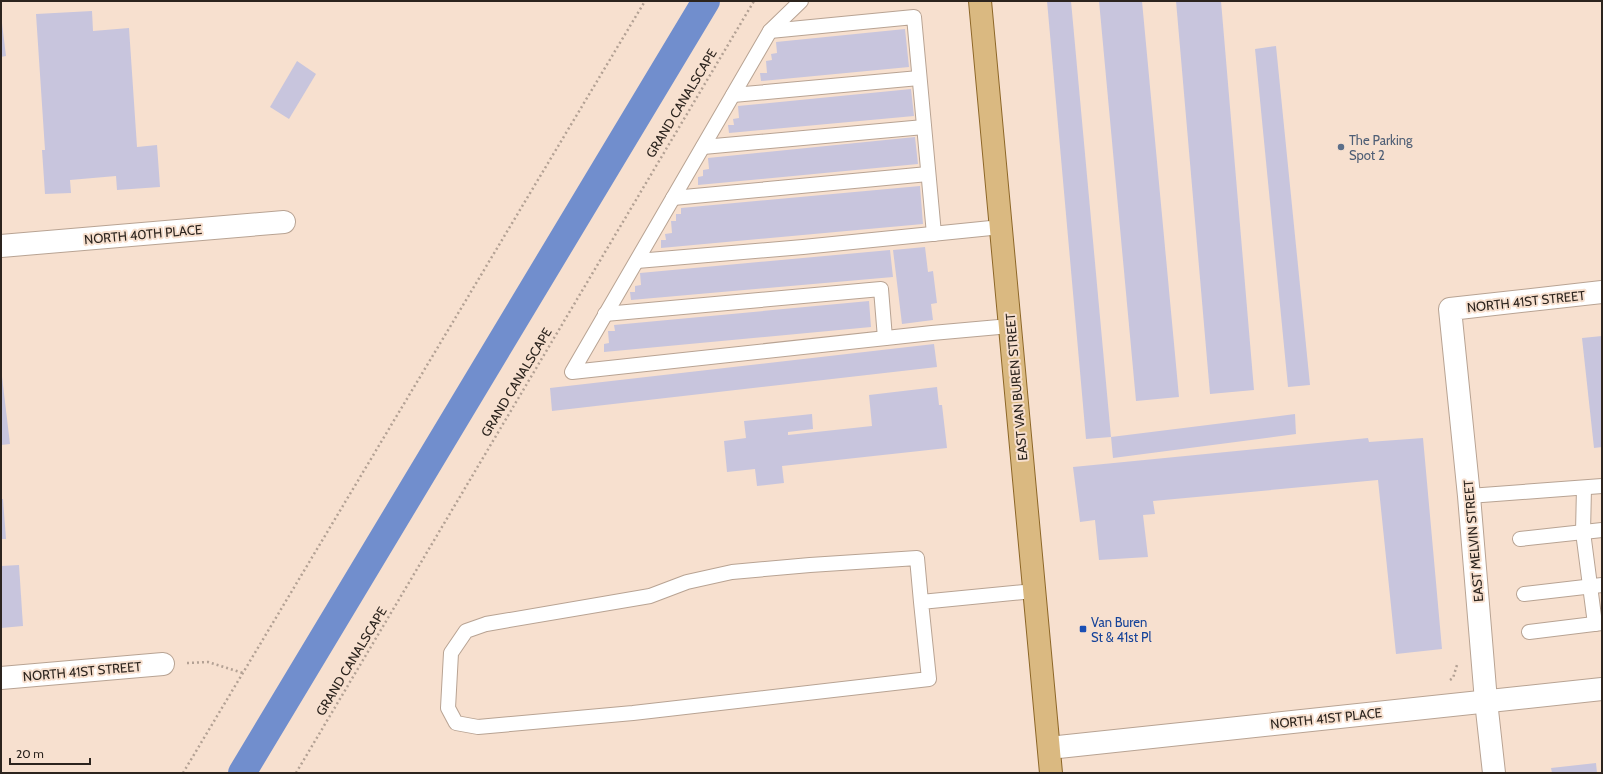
<svg xmlns="http://www.w3.org/2000/svg" width="1603" height="774" font-family="Cabin,sans-serif">
<style>
.lines{fill:none;stroke-linecap:round;stroke-linejoin:round}
.canal{stroke:#718ecd;stroke-width:28}
.building{fill:#c8c5dd}
.service-casing{stroke:#b8a393;stroke-width:16}
.minor-casing{stroke:#b8a393;stroke-width:24}
.primary-casing{stroke:#8d6728;stroke-width:24}
.path{stroke:#b3a194;stroke-width:2.5;stroke-dasharray:2 3;stroke-linecap:butt}
.service{stroke:#fff;stroke-width:14}
.minor{stroke:#fff;stroke-width:22}
.primary{stroke:#dab981;stroke-width:22}
.service-dot{fill:#5c6f8a;stroke:#f7e0cf;stroke-width:1.5}
.transit-dot{fill:#1a4fb4;stroke:#f7e0cf;stroke-width:1.5}
.labels{text-anchor:middle;stroke-width:4;stroke-linejoin:round;paint-order:stroke}
.street-label{font-size:13px;fill:#2c241e;stroke:#f7e0cf}
.service-label{font-size:13px;fill:#4e5e75;stroke:#f7e0cf;text-anchor:start}
.transit-label{font-size:13px;fill:#164399;stroke:#f7e0cf;text-anchor:start}
</style>
<rect width="100%" height="100%" fill="#f7e0cf"/>
<g class="lines">
<polyline class="canal" points="242,773 706,1"/>
</g>
<g class="building">
<polygon points="1047,1 1071,1 1111,437 1086,439"/>
<polygon points="1099,1 1142,1 1179,397 1136,401"/>
<polygon points="1176,1 1221,1 1254,390 1210,394"/>
<polygon points="92,11 93,31 129,28 137,147 157,145 160,187 117,190 116,176 70,180 71,193 45,194 42,150 45,150 36,14"/>
<polygon points="1,15 6,56 1,57"/>
<polygon points="905,29 909,67 761,81 760,73 767,73 766,61 772,60 771,54 777,53 776,42"/>
<polygon points="1276,46 1310,385 1288,387 1255,49"/>
<polygon points="297,61 316,74 289,119 270,107"/>
<polygon points="911,89 914,116 729,133 728,125 734,125 733,119 739,118 738,106"/>
<polygon points="915,137 918,164 698,185 698,177 703,176 703,170 709,169 708,158"/>
<polygon points="920,186 923,224 661,248 661,240 666,240 665,234 672,233 671,221 676,221 676,214 681,214 681,208"/>
<polygon points="925,247 928,272 933,271 937,303 931,304 933,320 902,324 893,250"/>
<polygon points="890,250 893,277 631,300 630,292 635,292 635,286 641,285 640,273"/>
<polygon points="869,301 871,327 604,352 604,344 609,343 608,331 615,331 614,325"/>
<polygon points="1602,336 1602,447 1594,448 1582,338"/>
<polygon points="934,344 937,367 552,411 550,388"/>
<polygon points="1,368 10,444 1,445"/>
<polygon points="937,387 939,405 942,405 947,448 782,466 784,483 757,486 755,469 727,472 724,441 746,438 744,421 812,414 813,429 788,432 788,435 872,426 869,395"/>
<polygon points="1295,414 1296,434 1113,458 1111,437"/>
<polygon points="1368,438 1369,442 1423,438 1442,649 1396,654 1378,480 1153,501 1155,514 1143,515 1148,557 1099,560 1095,520 1080,522 1073,467"/>
<polygon points="1,499 3,499 6,539 1,539"/>
<polygon points="19,565 23,626 1,628 1,566"/>
<polygon points="1596,763 1597,773 1552,773 1551,768"/>
</g>
<g class="lines">
<defs>
<g id="service">
<polyline points="801,1 770,31 572,372 932,333 1010,326"/>
<polyline points="770,31 914,17 934,234"/>
<polyline points="733,95 919,78"/>
<polyline points="703,147 924,127"/>
<polyline points="673,198 928,174"/>
<polyline points="637,261 803,247 1001,227"/>
<polyline points="605,314 881,289 885,338"/>
<polyline points="1584,488 1583,532 1595,624"/>
<polyline points="1469,496 1602,486"/>
<polyline points="1520,539 1602,530"/>
<polyline points="1524,594 1602,585"/>
<polyline points="921,602 929,679 633,713 478,727 456,723 448,708 451,653 466,631 486,624 650,596 687,582 732,572 810,565 917,558 921,602 1034,591"/>
<polyline points="1529,632 1602,623"/>
</g>
<g id="minor">
<polyline points="1,246 284,222"/>
<polyline points="1,678 163,664"/>
<polyline points="1049,748 1602,689"/>
<polyline points="1494,773 1486,701 1469,496 1450,309 1602,292"/>
</g>
<polyline id="primary" points="980,1 1051,773"/>
</defs>
<use href="#service" class="service-casing"/>
<use href="#minor" class="minor-casing"/>
<use href="#primary" class="primary-casing"/>
<g class="path">
<polyline points="187,663 208,662 243,673"/>
<polyline points="1450,680 1453,678 1457,665"/>
<polyline points="183,773 645,1"/>
<polyline points="296,773 754,1"/>
</g>
<use href="#service" class="service"/>
<use href="#minor" class="minor"/>
<use href="#primary" class="primary"/>
</g>
<circle class="service-dot" cx="1341" cy="147" r="4"/>
<rect class="transit-dot" x="1079" y="625" width="8" height="8" rx="2"/>
<g class="labels">
<g class="street-label">
<text transform="translate(681 103) rotate(-59)" y="5">GRAND CANALSCAPE</text>
<text transform="translate(143 234) rotate(-5)" y="5">NORTH 40TH PLACE</text>
<text transform="translate(1526 301) rotate(-6)" y="5">NORTH 41ST STREET</text>
<text transform="translate(516 382) rotate(-59)" y="5">GRAND CANALSCAPE</text>
<text transform="translate(1016 387) rotate(-95)" y="5">EAST VAN BUREN STREET</text>
<text transform="translate(1473 541) rotate(-95)" y="5">EAST MELVIN STREET</text>
<text transform="translate(351 661) rotate(-59)" y="5">GRAND CANALSCAPE</text>
<text transform="translate(82 671) rotate(-5)" y="5">NORTH 41ST STREET</text>
<text transform="translate(1326 718) rotate(-6)" y="5">NORTH 41ST PLACE</text>
</g>
<g class="service-label">
<text x="1349" y="145">The Parking<tspan x="1349" dy="15">Spot 2</tspan></text>
</g>
<g class="transit-label">
<text x="1091" y="627">Van Buren<tspan x="1091" dy="15">St &amp; 41st Pl</tspan></text>
</g>
</g>
<rect width="1603" height="774" fill="none" stroke="#2c241e" stroke-width="4"/>
<path d="M10 758v6h80v-6" fill="none" stroke="#2c241e" stroke-width="2"/>
<text x="16" y="758" font-size="12" fill="#2c241e" stroke="#f7e0cf" stroke-width="3" paint-order="stroke">20 m</text>
</svg>
